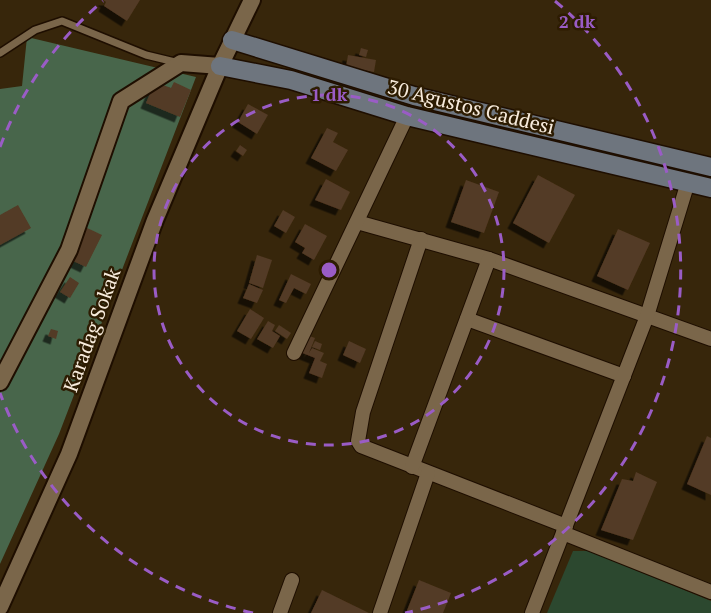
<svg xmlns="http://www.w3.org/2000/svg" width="711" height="613" font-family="'PT Serif',serif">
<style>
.green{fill:#2c482f}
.forest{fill:#48664b}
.building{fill:#533a25;filter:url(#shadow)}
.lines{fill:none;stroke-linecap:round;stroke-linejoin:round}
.service-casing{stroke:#1e0e00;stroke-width:10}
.minor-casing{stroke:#1e0e00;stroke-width:16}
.tertiary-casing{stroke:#1e0e00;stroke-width:20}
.secondary-casing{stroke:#1e0e00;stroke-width:21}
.service{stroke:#7a664a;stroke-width:7}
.minor{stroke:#7a664a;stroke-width:14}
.tertiary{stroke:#7a664a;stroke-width:16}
.secondary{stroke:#6e757e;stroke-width:18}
.ring{fill:none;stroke:#9a5cc6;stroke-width:3;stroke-dasharray:10 8}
.labels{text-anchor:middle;stroke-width:5;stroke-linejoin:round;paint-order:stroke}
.street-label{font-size:20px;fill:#f7ebdc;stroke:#2d1c02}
.centre{fill:#9a5cc6;stroke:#2d1c02;stroke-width:3}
.ring-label{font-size:18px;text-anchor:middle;font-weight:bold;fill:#9a5cc6;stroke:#2d1c02;stroke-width:5;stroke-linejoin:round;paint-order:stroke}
</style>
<defs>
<filter id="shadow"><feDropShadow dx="-5.5" dy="5.5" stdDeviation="0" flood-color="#0009"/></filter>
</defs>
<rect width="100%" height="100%" fill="#37260b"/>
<polygon class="green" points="573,551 589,551 711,601 711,613 547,613"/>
<polygon class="forest" points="27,37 196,77 59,434 0,564 0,89 22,86"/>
<g class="building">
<polygon points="103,0 140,0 127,21 104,6 106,2"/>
<polygon points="361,48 368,50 366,57 359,55"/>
<polygon points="348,55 376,60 374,72 346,67"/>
<polygon points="155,82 171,88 174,82 191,90 180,117 146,103"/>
<polygon points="248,104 268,115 257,134 238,122"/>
<polygon points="327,128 338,133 333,142 348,150 336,171 311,158"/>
<polygon points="240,145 247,150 243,156 236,151"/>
<polygon points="538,175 575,195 549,243 513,223"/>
<polygon points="326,179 350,192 341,210 315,200"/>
<polygon points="466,180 499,192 484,233 451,222"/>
<polygon points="18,205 31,228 0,245 0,215"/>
<polygon points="283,210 295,217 286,233 274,226"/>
<polygon points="305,224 327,236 314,260 302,253 305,248 295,242"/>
<polygon points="85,227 102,235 86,267 69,259"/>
<polygon points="618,229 650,243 628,290 597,276"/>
<polygon points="257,255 272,260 263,288 249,283"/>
<polygon points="291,274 311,284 306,294 294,288 286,303 279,300"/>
<polygon points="70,277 79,283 70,298 60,292"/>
<polygon points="249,284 263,290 257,303 243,298"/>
<polygon points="250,309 264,318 251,339 237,331"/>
<polygon points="268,321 275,325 272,331 280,336 273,348 257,339"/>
<polygon points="279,325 291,333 287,339 275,331"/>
<polygon points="51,329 58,331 56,339 48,336"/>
<polygon points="307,335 315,338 309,353 312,348 324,353 320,361 327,364 322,378 309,373 315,358 300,352"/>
<polygon points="315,341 322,344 320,350 312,347"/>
<polygon points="349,341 366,349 360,363 343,355"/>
<polygon points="707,436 711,438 711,495 687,484"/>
<polygon points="636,472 657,482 633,540 601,530 622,479 633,481"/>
<polygon points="419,580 451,593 443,613 406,613"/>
<polygon points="322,590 369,613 311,613"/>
</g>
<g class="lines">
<defs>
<polyline id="service" points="0,53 35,30 62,21 146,55 175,62"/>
<g id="minor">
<polyline points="357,222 489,259 711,339"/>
<polyline points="421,239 363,412 358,441 361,446 566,526"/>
<polyline points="467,319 624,376"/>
<polyline points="294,353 407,116"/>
<polyline points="412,467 489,259"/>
<polyline points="563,533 711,592"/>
<polyline points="280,613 292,580"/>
<polyline points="380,613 428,473"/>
<polyline points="532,613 647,316 688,182"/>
</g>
<g id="tertiary">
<polyline points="0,382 69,250 121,101 181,63 220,66"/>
<polyline points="0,607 69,454 155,220 220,66 252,0"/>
</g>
<g id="secondary">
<polyline points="232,40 414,96 711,167"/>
<polyline points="220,66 291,80 407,116 711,188"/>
</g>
</defs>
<use href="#service" class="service-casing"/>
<use href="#minor" class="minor-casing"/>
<use href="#tertiary" class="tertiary-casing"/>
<use href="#secondary" class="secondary-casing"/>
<use href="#service" class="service"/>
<use href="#minor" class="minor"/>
<use href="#tertiary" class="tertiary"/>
<use href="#secondary" class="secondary"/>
</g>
<g class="ring">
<circle cx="329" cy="270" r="175"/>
<path d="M253 613A351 351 0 0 1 0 393M0 147A351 351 0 0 1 103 1M555 1A351 351 0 0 1 405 613"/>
</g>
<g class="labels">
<g class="street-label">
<text transform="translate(471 107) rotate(14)" y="7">30 Agustos Caddesi</text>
<text transform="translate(92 330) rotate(-70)" y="7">Karadag Sokak</text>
</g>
</g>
<circle cx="329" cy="270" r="9" class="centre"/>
<g class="ring-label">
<text x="577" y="28">2 dk</text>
<text x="329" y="101">1 dk</text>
</g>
</svg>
